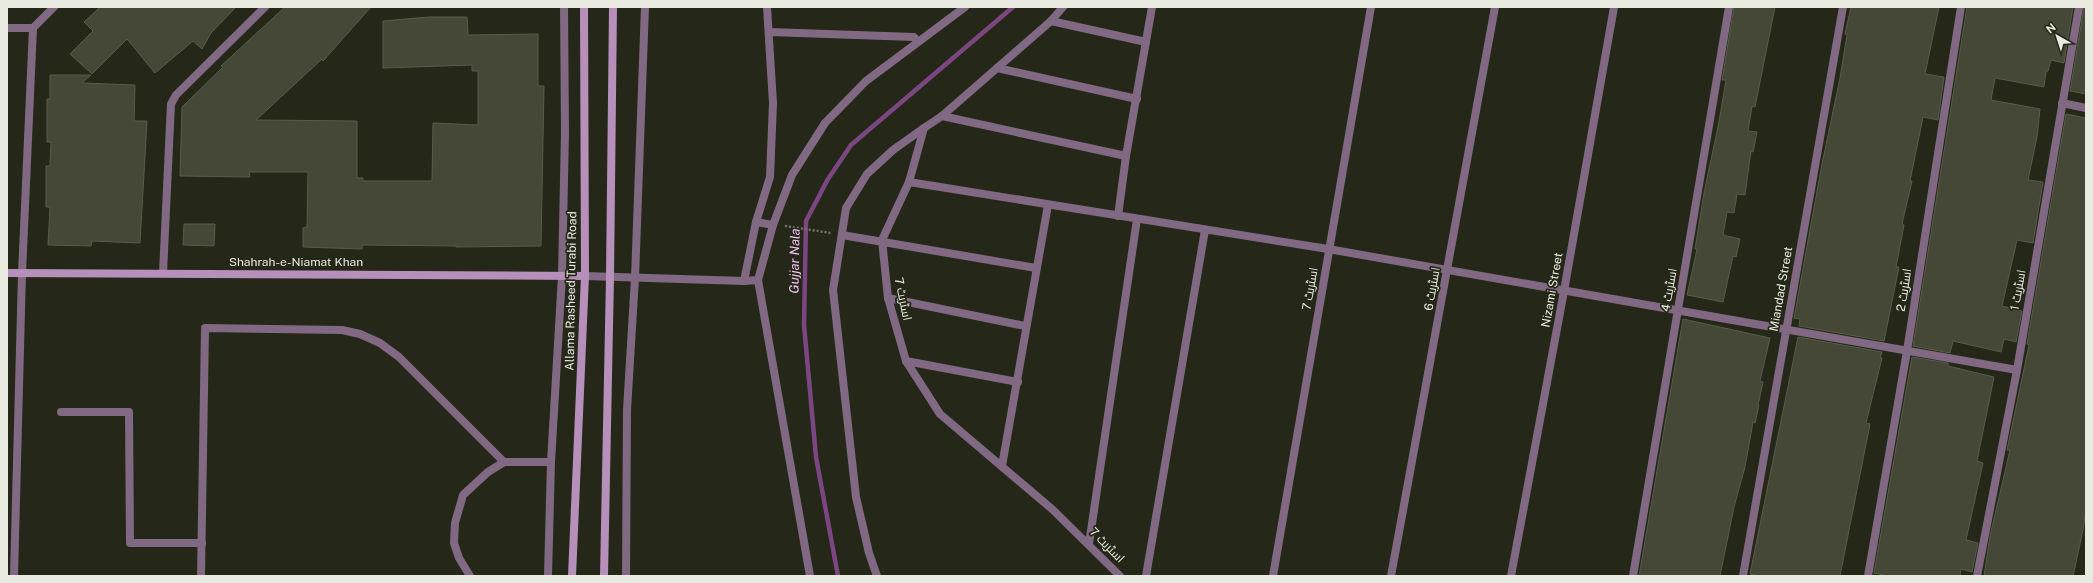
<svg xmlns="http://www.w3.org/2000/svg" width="2093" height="583" font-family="'Public Sans',Cairo,sans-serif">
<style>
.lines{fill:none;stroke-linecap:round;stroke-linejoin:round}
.stream{stroke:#7b4682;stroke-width:4.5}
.building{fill:#454837;stroke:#595c4a}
.path{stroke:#757769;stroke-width:2.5;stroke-dasharray:2 2;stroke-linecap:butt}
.lane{stroke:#816984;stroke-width:8}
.street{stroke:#816984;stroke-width:8}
.secondary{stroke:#b68fba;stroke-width:8}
.labels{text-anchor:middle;stroke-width:3.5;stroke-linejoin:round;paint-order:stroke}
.street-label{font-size:12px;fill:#e9ebe0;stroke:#252818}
.water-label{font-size:13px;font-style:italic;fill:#f2c4f7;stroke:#252818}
</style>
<rect width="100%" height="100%" fill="#252818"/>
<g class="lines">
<polyline class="stream" points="838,576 816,457 804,325 806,221 828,179 851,145 1013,7"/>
</g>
<g class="building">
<polygon points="100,7 236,7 211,33 202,49 193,41 155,73 127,39 92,74 70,54 93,31 84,22"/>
<polygon points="285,7 371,7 323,61 322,59 256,120 357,121 357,178 363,178 363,181 432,181 433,123 478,125 478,71 472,71 472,65 383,68 383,21 429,17 467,17 468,35 538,34 538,86 544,86 541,246 456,247 456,246 362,245 362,249 303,247 303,228 307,227 308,172 249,172 250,177 180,176 182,107 223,67 221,66"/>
<polygon points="1734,7 1775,7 1755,107 1752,106 1748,131 1757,132 1753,152 1751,151 1745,195 1737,194 1734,213 1727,212 1723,235 1740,239 1736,257 1733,256 1723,302 1687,295 1697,249 1695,249 1704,193 1719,122 1726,80 1722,80"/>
<polygon points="1851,7 1939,7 1925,74 1944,77 1938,120 1923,117 1910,181 1912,181 1902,224 1904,225 1896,267 1899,267 1884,341 1799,326 1800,319 1794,318 1822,164 1840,78 1847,35 1845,34"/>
<polygon points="1967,7 2073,7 2064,63 2051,60 2048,71 2046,71 2044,87 1995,78 1991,100 2040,109 2037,137 2028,180 2043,182 2033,243 2017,240 2002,306 2022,311 2016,342 2004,339 2001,352 1953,341 1950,353 1913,346"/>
<polygon points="2084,7 2086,7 2086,94 2070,91"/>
<polygon points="50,75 91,75 82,83 135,85 134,121 147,121 140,243 92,241 91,246 48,245 50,207 46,207 46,166 50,166 51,142 47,142 47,99 50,99"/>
<polygon points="2066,114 2086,118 2086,510 2083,530 2073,576 1984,576 1990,536 2010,450 2007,450 2029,345 2027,344"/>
<polygon points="184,224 215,224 214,246 183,245"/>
<polygon points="1683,319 1770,338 1760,381 1763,382 1758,405 1759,405 1755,423 1753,422 1745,467 1734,507 1720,576 1639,576"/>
<polygon points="1798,337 1882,352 1880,358 1882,358 1866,423 1870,424 1840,576 1762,576 1750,574"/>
<polygon points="1912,357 1948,363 1948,366 1994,377 1977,461 1983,463 1966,540 1978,543 1972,572 1961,569 1960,576 1889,576 1874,573"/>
</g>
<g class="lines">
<polyline class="path" points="785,226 831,233"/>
<g class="lane">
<polyline points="61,412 129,412 130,543 202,543"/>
<polyline points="201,576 205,328 342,330 360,334 380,343 399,357 504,462"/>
<polyline points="470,576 459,558 454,543 455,523 463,495 488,472 504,462 551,462"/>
</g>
<g class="street">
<polyline points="1063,7 1051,21 942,116 924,128 909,182 882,240 888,298 906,361 940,414 1052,509 1120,576"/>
<polyline points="1051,21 1146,42"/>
<polyline points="7,28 33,28"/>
<polyline points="769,32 914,37 918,42"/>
<polyline points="997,68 1137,99"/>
<polyline points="2062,103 2086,108"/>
<polyline points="942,116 1126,156"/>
<polyline points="909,182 1328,249 2017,370"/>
<polyline points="1118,216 1126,156 1152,7"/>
<polyline points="756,222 773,225"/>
<polyline points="842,235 1036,268"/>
<polyline points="163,273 171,104 176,95 265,7"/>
<polyline points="585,276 744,281 758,280"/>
<polyline points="744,281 756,222 770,177 773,103 767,7"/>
<polyline points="888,298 1025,326"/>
<polyline points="906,361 1018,382"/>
<polyline points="1002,466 1048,205"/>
<polyline points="1089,544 1137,219"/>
<polyline points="14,576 22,273 33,28 54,7"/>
<polyline points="548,576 551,462 562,276 565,132 564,7"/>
<polyline points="626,576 627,410 635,278 645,7"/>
<polyline points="810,576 758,280 773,225 792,175 825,123 866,81 965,7"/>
<polyline points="877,576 869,553 856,497 833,290 846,208 867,174 893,150 924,128"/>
<polyline points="1146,576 1205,230"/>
<polyline points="1273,576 1371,7"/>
<polyline points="1391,576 1495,7"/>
<polyline points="1511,576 1564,291 1614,7"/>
<polyline points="1633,576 1729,7"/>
<polyline points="1743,576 1843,7"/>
<polyline points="1868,576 1907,351 1961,7"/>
<polyline points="1977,576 2017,370 2079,7"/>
</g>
<g class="secondary">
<polyline points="7,273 585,276"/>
<polyline points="572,576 585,276 584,7"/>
<polyline points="604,576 610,277 613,7"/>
</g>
</g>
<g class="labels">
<g class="street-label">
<text x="296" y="266">Shahrah-e-Niamat Khan</text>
<text transform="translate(1310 289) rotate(-80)" y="4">اسٹریٹ 7</text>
<text transform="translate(1432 289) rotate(-80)" y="4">اسٹریٹ 6</text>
<text transform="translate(1781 289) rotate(-80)" y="4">Miandad Street</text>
<text transform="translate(1552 290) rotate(-80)" y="4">Nizami Street</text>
<text transform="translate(1669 290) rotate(-80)" y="4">اسٹریٹ 4</text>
<text transform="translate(1904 290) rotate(-81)" y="4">اسٹریٹ 2</text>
<text transform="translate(2018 290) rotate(-80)" y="4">اسٹریٹ 1</text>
<text transform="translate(571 291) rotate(-89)" y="4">Allama Rasheed Turabi Road</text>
<text transform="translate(903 299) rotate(78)" y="4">اسٹریٹ 7</text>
<text transform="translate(1107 545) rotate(45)" y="4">اسٹریٹ 7</text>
</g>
<g class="water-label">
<text transform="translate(794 261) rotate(-89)" y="5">Gujjar Nala</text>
</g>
</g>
<rect width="2093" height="583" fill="none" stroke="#e9ebe0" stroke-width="16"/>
<g transform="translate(2057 36) rotate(321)" stroke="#252818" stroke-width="3" paint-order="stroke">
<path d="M0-3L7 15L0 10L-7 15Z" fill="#e9ebe0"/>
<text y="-6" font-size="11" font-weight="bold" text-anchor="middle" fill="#e9ebe0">N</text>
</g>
</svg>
